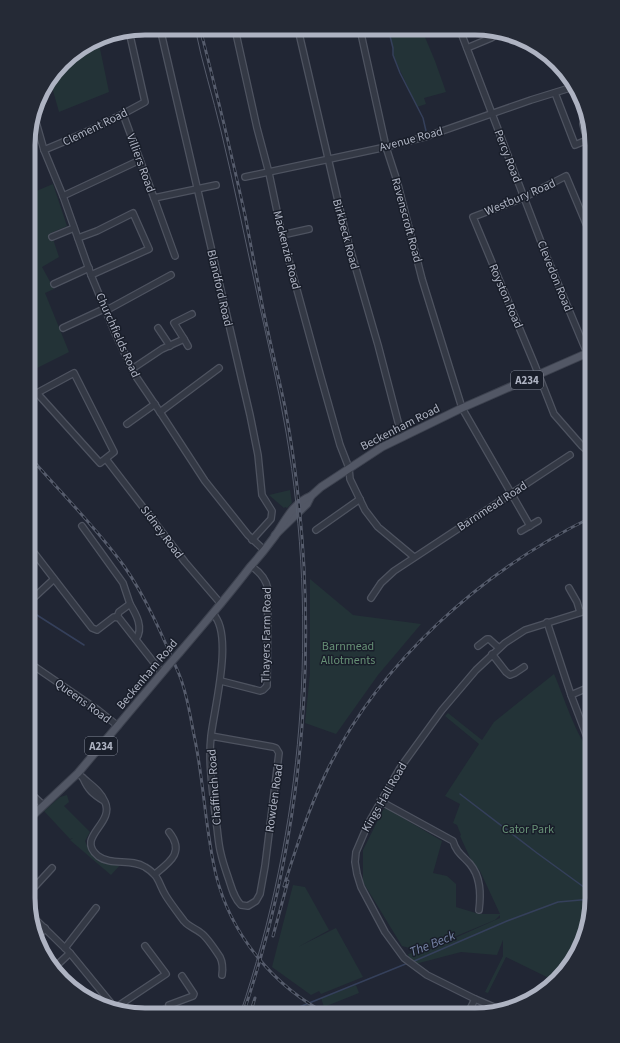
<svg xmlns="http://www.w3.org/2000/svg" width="620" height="1043" font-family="'Source Sans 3',sans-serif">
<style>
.green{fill:#233337}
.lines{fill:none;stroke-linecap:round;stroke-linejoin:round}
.stream{stroke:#35405b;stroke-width:1.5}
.minor-tunnel{stroke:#363b49;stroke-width:5.5;stroke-dasharray:5.5 3;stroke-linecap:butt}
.minor-casing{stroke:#4e5360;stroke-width:8}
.major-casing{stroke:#3d424f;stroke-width:9}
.minor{stroke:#343945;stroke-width:5.5}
.major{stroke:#525765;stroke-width:7}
.tram{stroke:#565c6c;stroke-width:1}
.rail-casing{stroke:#565c6c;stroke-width:3}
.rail{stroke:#191e2a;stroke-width:1.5;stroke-dasharray:4.5;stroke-linecap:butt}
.major-bridge-casing{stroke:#3d424f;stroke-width:9;stroke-linecap:butt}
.major-bridge{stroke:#525765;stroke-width:7}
.labels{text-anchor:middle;stroke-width:3;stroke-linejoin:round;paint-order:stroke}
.shield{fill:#191e2a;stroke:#818694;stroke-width:1}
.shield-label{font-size:11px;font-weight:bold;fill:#aeb3c2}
.street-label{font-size:12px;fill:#aeb3c2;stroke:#191e2a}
.park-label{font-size:12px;fill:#679176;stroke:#191e2a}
.water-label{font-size:13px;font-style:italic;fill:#7886a9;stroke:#191e2a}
.rim{fill:none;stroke:#aeb3c2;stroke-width:5}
</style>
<rect width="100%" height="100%" fill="#212634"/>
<g class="green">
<path d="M389,30H422L435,61L446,92L424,98L426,104L417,107L393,55C393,46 390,38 389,30Z"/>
<polygon points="98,39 109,92 59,112 50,80 68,57"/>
<polygon points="53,184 67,226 51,233 59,257 42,267 54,289 45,293 69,352 29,372 29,194"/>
<polygon points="290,490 292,503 287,508 285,507 284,508 269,495"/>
<polygon points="310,579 353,615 421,624 378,675 336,734 305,723 310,673"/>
<path d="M554,674C564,697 576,737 592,754V906L568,969L553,980L506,957L488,993L485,992L503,956V940L497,955L461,952L419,963H411L408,954L430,949L500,918V915L495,920L420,951L402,946L363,882V850L383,810L386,808L442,841L433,873L447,876L456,884V907L479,914H500L480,871L472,862L460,836L461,835L457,825L453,823L460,804L445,796L479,744L445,716L448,713L482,740L494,722Z"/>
<polygon points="67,795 69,802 64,806 90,832 85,841 87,846 86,846 89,846 94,855 121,864 111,875 70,840 73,838 70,839 44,811 60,797"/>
<polygon points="293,885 305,887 329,930 298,947 336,928 363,977 321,994 319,991 311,995 272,967"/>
<polygon points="356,985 359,993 324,1007 321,998"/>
</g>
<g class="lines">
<g class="stream">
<polyline points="389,30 390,36 393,48 393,55 400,73 423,118 426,131"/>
<polyline points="29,610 84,645"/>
<polyline points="460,794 537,853 592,893"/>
<polyline points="412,962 507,921 558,902 592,899"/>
<polyline points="282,1014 408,963"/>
</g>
<polyline class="minor-tunnel" points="156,1013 169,1005"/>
<defs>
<g id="minor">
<polyline points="160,28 250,415 258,455 262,495 272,511 271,519 252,540"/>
<polyline points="235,29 257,128 269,173 282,235 320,374 340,445 349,468 350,479 365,510 378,527 414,557"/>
<polyline points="298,29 345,231 378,345 402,437"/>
<polyline points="360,29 386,147 397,181 422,279 462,408 530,526"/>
<polyline points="460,30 546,255 587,353"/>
<polyline points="467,48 491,38 501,32"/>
<polyline points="555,93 575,145 587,140 583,124"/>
<polyline points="123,114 154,198 216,185"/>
<polyline points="34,115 44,150 63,196 91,275 115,333 135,375 160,412 205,481 248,535 264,550"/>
<path d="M44,150C79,136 113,120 145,102L129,31"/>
<polyline points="245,177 386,147 425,137 531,100 573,87"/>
<polyline points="63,196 140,160"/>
<polyline points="154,198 175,256"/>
<polyline points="282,235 309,229"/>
<polyline points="52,237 74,228"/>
<polyline points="78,238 97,231 133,213 149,249 91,275"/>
<polyline points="54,284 89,268"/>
<polyline points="107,310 171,275"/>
<polyline points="63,328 106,308"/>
<polyline points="158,328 170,346"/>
<polyline points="184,339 188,346"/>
<polyline points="132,369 162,349 184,339 174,323 192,314"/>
<polygon points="74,373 114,452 100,463 37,393"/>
<polyline points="29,391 32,391 37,393"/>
<polyline points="160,412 219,368"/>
<polyline points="127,424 155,404"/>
<polyline points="592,455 582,446 554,414 534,363 473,217 523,198 566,176 592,238"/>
<polyline points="106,459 185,562 221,604"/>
<polyline points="82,526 123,583 130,604"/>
<polyline points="316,530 360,499"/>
<polyline points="521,531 538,521"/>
<polyline points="28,545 92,628 97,630 114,617 119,618 162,673"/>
<polyline points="569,588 577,602 580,612"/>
<polyline points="371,598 381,583 394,571 570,455"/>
<polyline points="28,603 54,579"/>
<path d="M117,617L119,612L130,604C136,614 144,628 136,639"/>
<polyline points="547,622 571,695 587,737 592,744"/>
<polyline points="478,646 487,639 489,639 499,648"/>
<polyline points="492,654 506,672 510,675 515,673 524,667"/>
<polyline points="28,662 98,710 118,726"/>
<path d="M221,681L260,691L263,690L267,686L268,589C266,579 260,572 251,566"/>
<polyline points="571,695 592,686"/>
<path d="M211,736L273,747L276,748L279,753L265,866L260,894L256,901L248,906L241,905C234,898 232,889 229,880C226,871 223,863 221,854C218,843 218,832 216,821C213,793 208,764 211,736C214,709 234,634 213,614"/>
<path d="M78,773C87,783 100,789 105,802C115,824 75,837 98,856C111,866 131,858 145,867C160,876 158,883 166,896C171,904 178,913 184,921C189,927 195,928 201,933C207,937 216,951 220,957C223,963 223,968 222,975"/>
<path d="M83,778C88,790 93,794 104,801"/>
<polyline points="28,791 43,805"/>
<path d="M380,801L453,841C456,852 463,856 470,864C481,877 481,894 479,910"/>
<path d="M155,874C170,862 185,852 169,832"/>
<polyline points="28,894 52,868"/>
<polyline points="31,915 70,953 115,1008"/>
<polyline points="36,940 45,928"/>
<polyline points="65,948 96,908"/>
<polyline points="56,966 70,953"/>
<polyline points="169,1005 193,996 194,994 182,976"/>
<polyline points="115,1008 166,974 145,946"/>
<polyline points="501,1010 475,999 427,975 404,958 385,932 361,887 357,874 355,862 356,852 368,824 400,768 442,710 476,670 505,643 525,630 592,609"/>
<polyline points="153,1014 156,1013"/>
<polyline points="467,1015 475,999"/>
</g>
<g id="major">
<polyline points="275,535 307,504 311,496 321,487 382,447 462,408 592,351"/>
<path d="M180,652C204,624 228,596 250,567C259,557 267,547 275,536C285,521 293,503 311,496"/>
<polyline points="28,820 78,773 167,667"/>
</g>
</defs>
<use href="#minor" class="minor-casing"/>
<use href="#major" class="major-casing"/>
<use href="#minor" class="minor"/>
<use href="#major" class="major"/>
<path class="tram" d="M195,28C202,63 213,97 221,131C234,185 245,239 257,294C267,340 278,385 286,432C319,626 303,828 240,1014"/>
<defs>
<g id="rail">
<path d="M200,28C216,90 231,152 245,215C251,246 257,277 263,309C270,342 278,374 285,407C295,460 301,514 304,567C312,718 292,871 243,1014"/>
<path d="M29,456C60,492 95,526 124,566C147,599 163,637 179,674C187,693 190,715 194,735C204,781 205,829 216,875C231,935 274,987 329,1015"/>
<path d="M284,886C296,848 308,811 325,775C378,663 482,571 592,517"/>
<polyline points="273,936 288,881"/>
<polyline points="250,1014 255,998"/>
</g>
</defs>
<use href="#rail" class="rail-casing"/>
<use href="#rail" class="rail"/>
<defs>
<polyline id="major-bridge" points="167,667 180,652"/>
</defs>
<use href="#major-bridge" class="major-bridge-casing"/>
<use href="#major-bridge" class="major-bridge"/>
</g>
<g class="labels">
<g class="shield">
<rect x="511" y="371" width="32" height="18" rx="3"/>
<rect x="85" y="737" width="32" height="18" rx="3"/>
</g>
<g class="shield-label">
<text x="527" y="384">A234</text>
<text x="101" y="750">A234</text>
</g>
<g class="street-label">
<text transform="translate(95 127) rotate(-26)" y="4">Clement Road</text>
<text transform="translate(411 139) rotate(-15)" y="4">Avenue Road</text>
<text transform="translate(508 156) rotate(69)" y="4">Percy Road</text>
<text transform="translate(141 163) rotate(70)" y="4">Villiers Road</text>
<text transform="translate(520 197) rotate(-23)" y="4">Westbury Road</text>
<text transform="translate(407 220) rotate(75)" y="4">Ravenscroft Road</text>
<text transform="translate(346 234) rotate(75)" y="4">Birkbeck Road</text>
<text transform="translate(287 250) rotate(76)" y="4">Mackenzie Road</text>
<text transform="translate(555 276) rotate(68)" y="4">Clevedon Road</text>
<text transform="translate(220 288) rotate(77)" y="4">Blandford Road</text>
<text transform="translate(506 296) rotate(67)" y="4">Royston Road</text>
<text transform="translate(118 335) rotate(66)" y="4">Churchfields Road</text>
<text transform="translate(400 427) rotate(-27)" y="4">Beckenham Road</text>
<text transform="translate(492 506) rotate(-33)" y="4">Barnmead Road</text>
<text transform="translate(162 532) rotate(53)" y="4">Sidney Road</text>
<text transform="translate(266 635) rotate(-89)" y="4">Thayers Farm Road</text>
<text transform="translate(147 674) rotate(-50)" y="4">Beckenham Road</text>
<text transform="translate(83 701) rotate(36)" y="4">Queens Road</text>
<text transform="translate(214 787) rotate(-94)" y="4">Chaffinch Road</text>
<text transform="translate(384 797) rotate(-60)" y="4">Kings Hall Road</text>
<text transform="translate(274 798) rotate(-82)" y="4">Rowden Road</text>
</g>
<g class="park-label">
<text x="348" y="650">Barnmead<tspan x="348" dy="14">Allotments</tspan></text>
<text x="528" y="833">Cator Park</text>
</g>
<g class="water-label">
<text transform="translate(432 943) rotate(-22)" y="5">The Beck</text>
</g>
</g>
<path d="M0 0H620V1043H0ZM145 35H475A110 110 0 0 1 585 145V898A110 110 0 0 1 475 1008H145A110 110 0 0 1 35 898V145A110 110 0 0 1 145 35Z" fill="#252a36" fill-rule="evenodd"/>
<path class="rim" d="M145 35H475A110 110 0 0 1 585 145V898A110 110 0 0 1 475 1008H145A110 110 0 0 1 35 898V145A110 110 0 0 1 145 35Z"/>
</svg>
